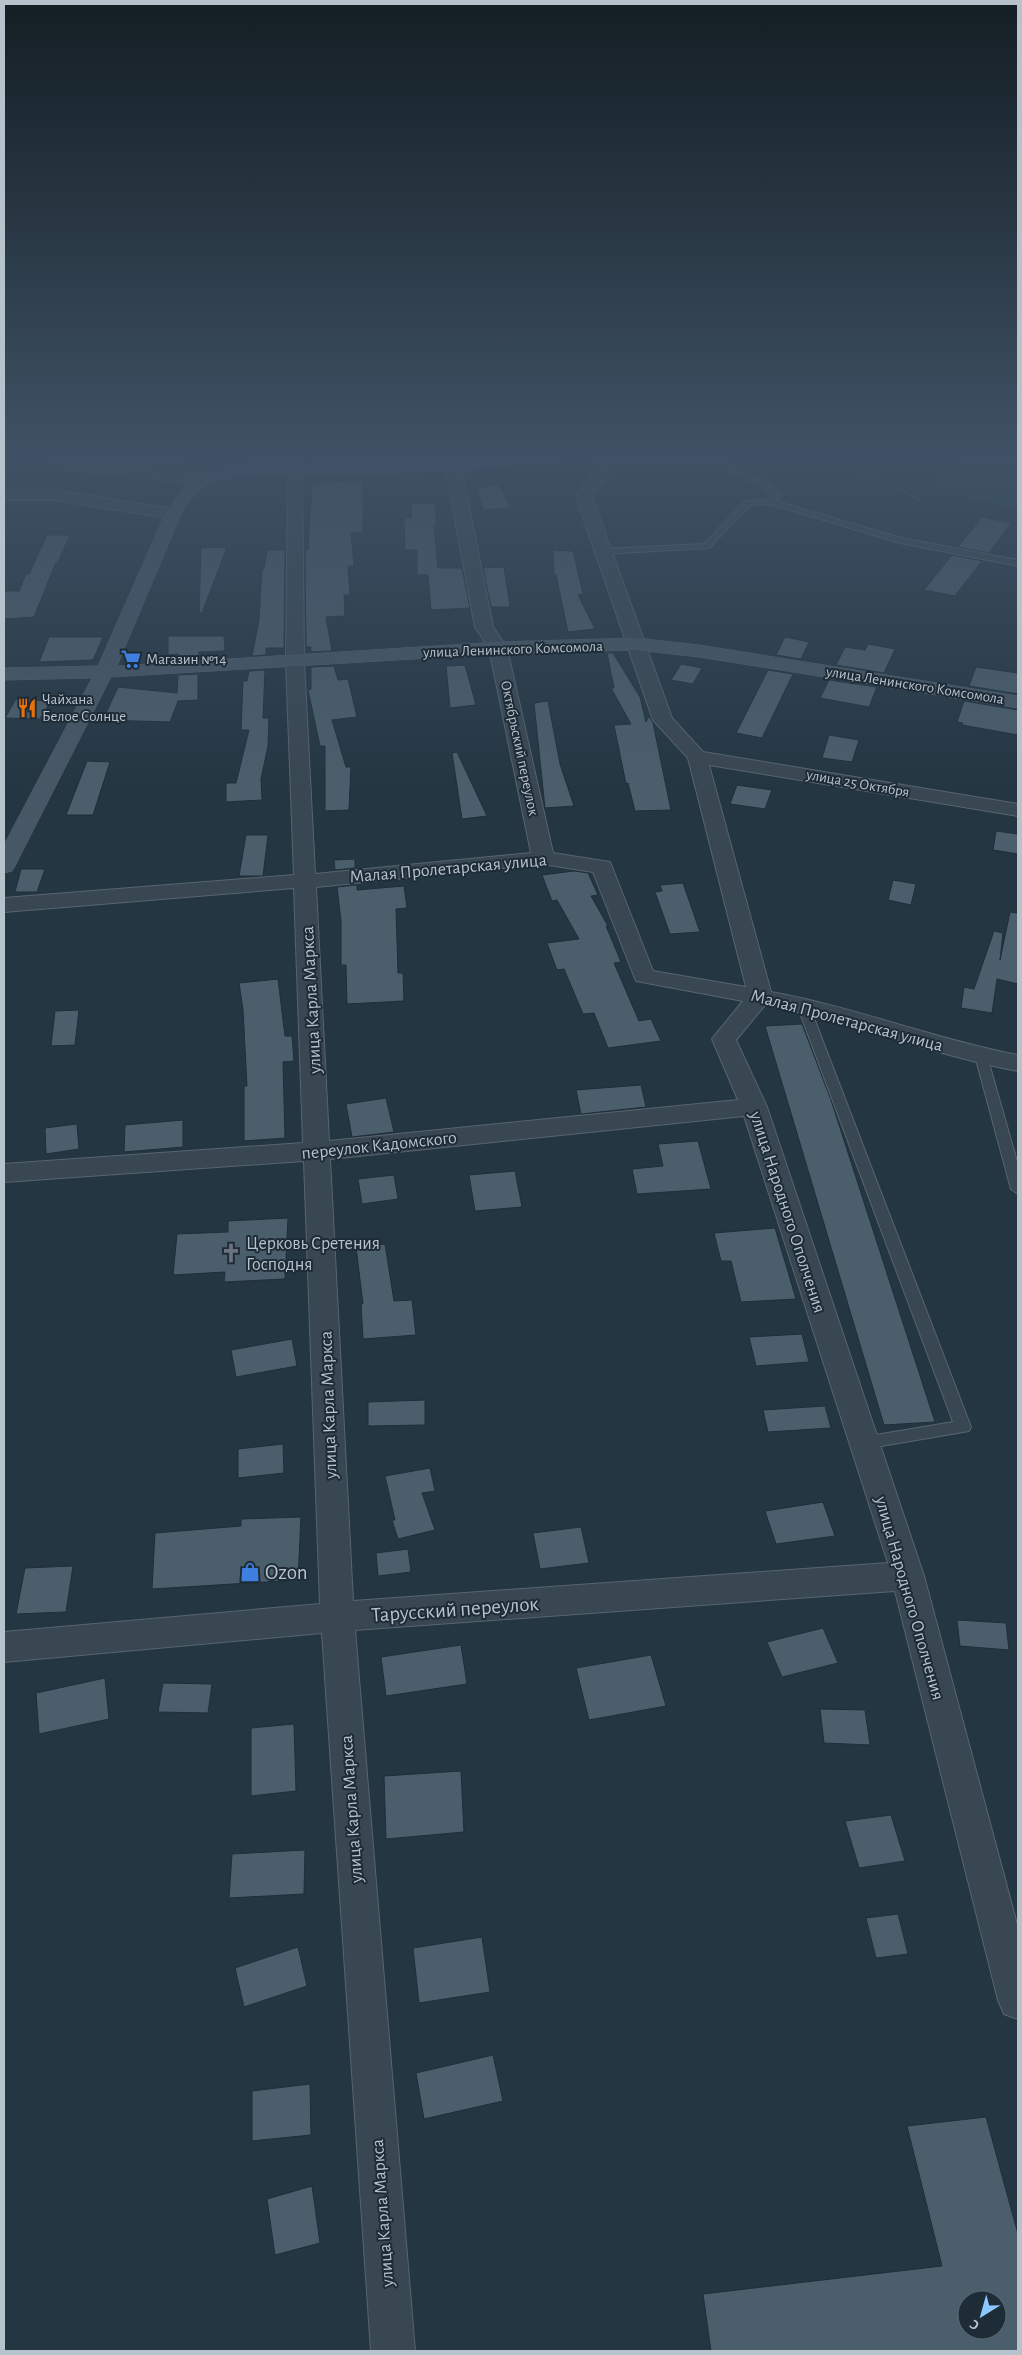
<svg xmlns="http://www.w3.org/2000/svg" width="1022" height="2355" font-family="'Alegreya Sans',sans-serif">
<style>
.medical{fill:#313242}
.green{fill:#274342}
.building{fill:#4a5e6b;stroke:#202e39;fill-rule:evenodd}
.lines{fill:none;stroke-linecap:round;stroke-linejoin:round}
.lane-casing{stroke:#57656f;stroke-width:2}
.street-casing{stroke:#57656f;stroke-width:2}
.secondary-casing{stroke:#57656f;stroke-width:1}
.path{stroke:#455f5e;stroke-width:2;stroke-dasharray:2.5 2.5;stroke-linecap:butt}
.lane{fill:#394752;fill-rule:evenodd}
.street{fill:#394752;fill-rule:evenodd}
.secondary{fill:#475765;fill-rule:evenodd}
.labels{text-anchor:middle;stroke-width:4;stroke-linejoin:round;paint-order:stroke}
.far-street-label{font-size:15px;fill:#b6c2cc;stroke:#1e2c37}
.far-poi-label{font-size:15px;fill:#b6c2cc;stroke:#1e2c37;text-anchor:start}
.street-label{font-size:18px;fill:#b6c2cc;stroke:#1e2c37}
.poi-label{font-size:18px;fill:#b6c2cc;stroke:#1e2c37;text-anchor:start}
.near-poi-label{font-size:21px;fill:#b6c2cc;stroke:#1e2c37;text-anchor:start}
.near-street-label{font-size:21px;fill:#b6c2cc;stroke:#1e2c37}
</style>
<rect width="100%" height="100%" fill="#243642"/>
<polygon class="medical" points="1018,457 1018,513 913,492 997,465"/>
<g class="green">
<polygon points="116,457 172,457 170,460 211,465 187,475 105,466"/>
<polygon points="961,457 1018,457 1018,510 932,489"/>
</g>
<g class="building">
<polygon points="363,480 363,532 351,533 354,566 348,566 350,595 344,595 345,616 326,617 332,651 311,652 311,647 306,647 305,550 308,550 312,483"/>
<polygon points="500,485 510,508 483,510 477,487"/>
<polygon points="411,503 436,503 436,525 434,525 438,568 462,568 470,608 431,610 428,575 417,575 417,550 405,550 404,518 412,518"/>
<polygon points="982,517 1011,523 989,553 958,547"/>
<polygon points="47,535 70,535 58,562 56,562 34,617 4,619 4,591 19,591 26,574 29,574"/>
<polygon points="227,547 202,613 199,612 201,548"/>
<polygon points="267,550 285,550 284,648 266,648 266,655 252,656 259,620 262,569 264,569"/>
<polygon points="553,550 573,551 583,594 578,595 595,629 568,632 556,575 554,575"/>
<polygon points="952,555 982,561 955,596 924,590"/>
<polygon points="504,567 510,607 491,607 483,568"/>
<polygon points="168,636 224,636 225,651 199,652 198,659 178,660 178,654 168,655"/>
<polygon points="49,637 103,637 93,660 39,662"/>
<polygon points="785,637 809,642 801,659 776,655"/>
<polygon points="868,644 895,649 884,673 836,665 845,647 865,650"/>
<polygon points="607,653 613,653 640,697 646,722 649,716 653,723 671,810 635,811 628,783 626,784 614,725 631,724 611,688 614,688"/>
<polygon points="681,664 702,668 693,684 671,680"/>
<polygon points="465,665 476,705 450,708 446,666"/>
<polygon points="334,666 338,680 348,679 357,717 332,720 346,767 351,767 349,810 325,811 325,746 320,746 308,690 311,689 311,667"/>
<polygon points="976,667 1018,673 1018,694 969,686"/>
<polygon points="265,670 263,718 269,718 268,746 261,779 262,800 226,802 226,783 236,783 249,730 241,730 243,681 247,681 249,671"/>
<polygon points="768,670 793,674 762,738 736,733"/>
<polygon points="198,674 198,700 178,701 170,722 103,720 118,687 177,693 178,675"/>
<polygon points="829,680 877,687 869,707 820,698"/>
<polygon points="16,699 51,701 40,719 5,718"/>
<polygon points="548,701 560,764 574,806 545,808 534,703"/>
<polygon points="964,701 1018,710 1018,735 962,725 963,723 957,722"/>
<polygon points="829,735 859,740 852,762 822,758"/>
<polygon points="457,752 487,816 462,819 452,753"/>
<polygon points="87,761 110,762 93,815 66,815"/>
<polygon points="737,785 772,790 765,809 730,804"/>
<polygon points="996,831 1018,834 1018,854 993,850"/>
<polygon points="246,835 268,835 263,876 239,876"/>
<polygon points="355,859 355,868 335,870 334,860"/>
<polygon points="21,869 45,869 37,892 15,892"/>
<polygon points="574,871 588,873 598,895 591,896 608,926 606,926 621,962 614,963 639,1021 651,1019 661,1041 608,1048 594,1013 583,1014 564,969 557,970 547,943 579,939 557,900 552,901 542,875"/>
<polygon points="893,880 916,884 911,905 888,900"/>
<polygon points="683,883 700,932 670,934 655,892 662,891 660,885"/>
<polygon points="357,885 357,890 404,886 407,908 396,909 398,973 403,973 404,1001 347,1004 346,965 341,965 341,921 337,887"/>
<polygon points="1010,912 1018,913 1018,984 997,979 992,1013 961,1008 964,987 974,989 994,931 1003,933 1000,960"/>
<polygon points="278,979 285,1036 292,1036 294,1061 283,1062 285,1138 244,1141 244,1086 247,1086 243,1010 239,983"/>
<polygon points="79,1010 75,1045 51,1046 55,1011"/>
<polygon points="802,1024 831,1100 935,1422 884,1425 765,1026"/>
<polygon points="641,1085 646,1107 581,1114 576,1090"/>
<polygon points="386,1098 394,1132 352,1137 346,1104"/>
<polygon points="183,1120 183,1147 124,1152 125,1125"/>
<polygon points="77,1124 79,1149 46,1154 45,1128"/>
<polygon points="698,1141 711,1189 637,1194 632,1169 663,1166 658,1144"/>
<polygon points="515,1171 522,1207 475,1211 469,1175"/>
<polygon points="394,1175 398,1199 362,1204 358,1179"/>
<polygon points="288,1218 285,1279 224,1282 225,1272 173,1275 177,1234 228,1232 228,1221"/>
<polygon points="775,1228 796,1299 741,1302 731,1261 721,1261 714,1233"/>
<polygon points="385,1244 394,1301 412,1300 416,1335 363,1339 361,1304 363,1304 356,1247"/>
<polygon points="802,1334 809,1362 756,1366 749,1337"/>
<polygon points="292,1339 297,1366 236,1377 231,1350"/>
<polygon points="425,1400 425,1425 368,1426 368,1402"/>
<polygon points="825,1406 831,1428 768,1432 763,1410"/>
<polygon points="283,1444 284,1473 238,1478 238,1449"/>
<polygon points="430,1468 435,1491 422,1493 435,1530 398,1539 392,1520 395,1520 385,1476"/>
<polygon points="823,1502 835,1536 776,1544 765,1511"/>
<polygon points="301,1517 298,1580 152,1589 155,1533 241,1526 241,1519"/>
<polygon points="581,1527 589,1563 540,1569 533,1533"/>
<polygon points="408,1549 411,1572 378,1576 376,1553"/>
<polygon points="73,1566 66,1612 16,1614 25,1568"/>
<polygon points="957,1620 1006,1623 1009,1650 960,1646"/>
<polygon points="823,1628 838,1663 782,1677 767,1642"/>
<polygon points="461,1645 467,1684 386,1696 381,1657"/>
<polygon points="651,1655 666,1706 589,1720 576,1668"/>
<polygon points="105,1678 109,1719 39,1734 36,1693"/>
<polygon points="163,1683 212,1684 208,1713 158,1712"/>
<polygon points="820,1709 865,1710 870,1745 824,1743"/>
<polygon points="294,1724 296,1791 251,1796 251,1728"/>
<polygon points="461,1771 464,1832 386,1839 384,1776"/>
<polygon points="891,1815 905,1861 859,1868 845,1821"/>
<polygon points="305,1850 304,1894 229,1898 232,1854"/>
<polygon points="898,1914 908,1954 876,1958 866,1918"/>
<polygon points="482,1937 490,1992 419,2003 413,1948"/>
<polygon points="298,1947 307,1986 244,2007 235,1968"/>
<polygon points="493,2055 503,2101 424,2119 416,2073"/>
<polygon points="310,2084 311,2135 252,2141 252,2091"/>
<path d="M986,2117L1018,2234V2351H711L703,2294L942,2266L907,2126ZM967,2300H997V2330H967Z"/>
<polygon points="312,2186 320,2243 275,2255 267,2199"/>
</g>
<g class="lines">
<defs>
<g id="lane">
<path d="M693,457C725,462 754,474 780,493L781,495L776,501L901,538L1018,560V566L900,543L770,504L750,505L709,548L601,554L600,552L604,549L704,544L745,501L768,500L772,495C719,454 669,457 606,467L602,465L641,457Z"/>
<polygon points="803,1001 809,1005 971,1427 969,1431 864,1449 858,1448 856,1443 858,1438 864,1437 953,1422 797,1005"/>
<polygon points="981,1052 987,1056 1018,1165 1018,1194 1011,1189 975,1056"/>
</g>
<g id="street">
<polygon points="53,457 67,457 69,460 201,474 209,479 201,484 63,469 58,467"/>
<path d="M270,457H302L304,661L315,874L531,853L489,648L475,627L445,466L453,461L461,466L493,627L507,648L553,853L610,862L653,971L746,987L688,758L653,720L576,497L598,465V457H612L614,465L592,497L672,718L703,752L1018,804V816L709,765L771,992C855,1007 934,1039 1018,1055V1071C932,1055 851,1021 765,1005L736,1040L767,1107L924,1576L1018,1928V2019L1004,2014L998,2000L895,1591L355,1630L415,2351H371L322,1633L4,1662V1632L320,1604L304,1161L4,1182V1164L303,1143L294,888L4,912V898L294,875L286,661L288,460L268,469L245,476L237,471L240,468ZM543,864L593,872L636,981L743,1001L712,1039L738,1100L329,1141L316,887ZM744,1116L888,1563L353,1601L330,1159Z"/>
<polygon points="4,490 55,490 173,509 179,511 181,514 179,517 173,519 55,500 4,500"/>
</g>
<path id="secondary" d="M503,457H563L561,460L555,462L453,471L245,476C211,479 199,484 181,514L117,666L498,642L636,638L699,645L1018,696V708L699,657L636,650L498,654L111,677L15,866L12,871L4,873V845L92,678L4,680V668L98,666L165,514L182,489L196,477L219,469L245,466L453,461Z"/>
</defs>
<use href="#lane" class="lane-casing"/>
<use href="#street" class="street-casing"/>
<use href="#secondary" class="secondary-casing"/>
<polyline class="path" points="827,457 930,504"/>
<use href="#lane" class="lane"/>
<use href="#street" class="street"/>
<use href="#secondary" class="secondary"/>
</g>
<linearGradient id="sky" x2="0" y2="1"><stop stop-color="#141e24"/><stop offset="0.58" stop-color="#3f5265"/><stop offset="1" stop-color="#3f5265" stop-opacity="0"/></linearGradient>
<rect width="1022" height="787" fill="url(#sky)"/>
<defs>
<symbol id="supermarket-bare" viewBox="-9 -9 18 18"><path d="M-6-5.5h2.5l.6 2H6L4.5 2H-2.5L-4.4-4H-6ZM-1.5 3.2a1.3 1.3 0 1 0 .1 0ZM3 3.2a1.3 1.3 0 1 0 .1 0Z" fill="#3f7fe0" stroke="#1e2c37" stroke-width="2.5" paint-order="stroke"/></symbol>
<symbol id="restaurant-bare" viewBox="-9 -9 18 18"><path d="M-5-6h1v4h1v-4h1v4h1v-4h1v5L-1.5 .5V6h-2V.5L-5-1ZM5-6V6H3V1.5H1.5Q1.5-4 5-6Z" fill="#e8710a" stroke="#1e2c37" stroke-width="2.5" paint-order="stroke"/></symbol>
<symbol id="church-bare" viewBox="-9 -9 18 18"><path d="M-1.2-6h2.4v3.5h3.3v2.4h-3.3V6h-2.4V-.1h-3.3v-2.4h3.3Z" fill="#6b7280" stroke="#1e2c37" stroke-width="2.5" paint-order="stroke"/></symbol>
<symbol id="shop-bare" viewBox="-9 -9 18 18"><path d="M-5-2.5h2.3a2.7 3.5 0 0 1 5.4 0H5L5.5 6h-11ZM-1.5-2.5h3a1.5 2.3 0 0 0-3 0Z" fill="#3f7fe0" stroke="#1e2c37" stroke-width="2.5" paint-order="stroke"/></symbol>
</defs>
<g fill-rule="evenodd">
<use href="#supermarket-bare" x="117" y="645" width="28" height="28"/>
<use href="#restaurant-bare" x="13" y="694" width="28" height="28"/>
<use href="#church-bare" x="217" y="1239" width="28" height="28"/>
<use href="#shop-bare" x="236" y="1558" width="28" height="28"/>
</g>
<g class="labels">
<g class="far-street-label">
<text transform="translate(513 649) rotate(-2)" y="5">улица Ленинского Комсомола</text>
<text transform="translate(915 685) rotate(9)" y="5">улица Ленинского Комсомола</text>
<text transform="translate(520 748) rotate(78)" y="5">Октябрьский переулок</text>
<text transform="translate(858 783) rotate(10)" y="5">улица 25 Октября</text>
</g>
<g class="far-poi-label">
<text x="146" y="664">Магазин №14</text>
<text x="42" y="704">Чайхана<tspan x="42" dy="17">Белое Солнце</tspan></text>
</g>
<g class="street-label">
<text transform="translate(448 868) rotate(-5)" y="6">Малая Пролетарская улица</text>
<text transform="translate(311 1000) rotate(-93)" y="6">улица Карла Маркса</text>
<text transform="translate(847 1020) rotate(15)" y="6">Малая Пролетарская улица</text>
<text transform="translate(379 1145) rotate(-6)" y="6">переулок Кадомского</text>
<text transform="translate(788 1212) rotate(72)" y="6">улица Народного Ополчения</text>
<text transform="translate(328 1405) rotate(-92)" y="6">улица Карла Маркса</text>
<text transform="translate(910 1598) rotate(74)" y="6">улица Народного Ополчения</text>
<text transform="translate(351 1809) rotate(-94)" y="6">улица Карла Маркса</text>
<text transform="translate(382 2213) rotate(-94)" y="6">улица Карла Маркса</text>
</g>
<g class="poi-label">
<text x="246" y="1249">Церковь Сретения<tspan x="246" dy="21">Господня</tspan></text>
</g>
<g class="near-poi-label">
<text x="265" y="1579">Ozon</text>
</g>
<g class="near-street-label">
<text transform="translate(455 1609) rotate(-4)" y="7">Тарусский переулок</text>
</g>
</g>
<rect width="1022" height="2355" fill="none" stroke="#b6c2cc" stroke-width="10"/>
<g transform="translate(982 2315) rotate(217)"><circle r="24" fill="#1e2c37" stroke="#5b6873"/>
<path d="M0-4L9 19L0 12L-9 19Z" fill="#8ac9fd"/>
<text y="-8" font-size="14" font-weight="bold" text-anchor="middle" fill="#b6c2cc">С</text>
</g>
</svg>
